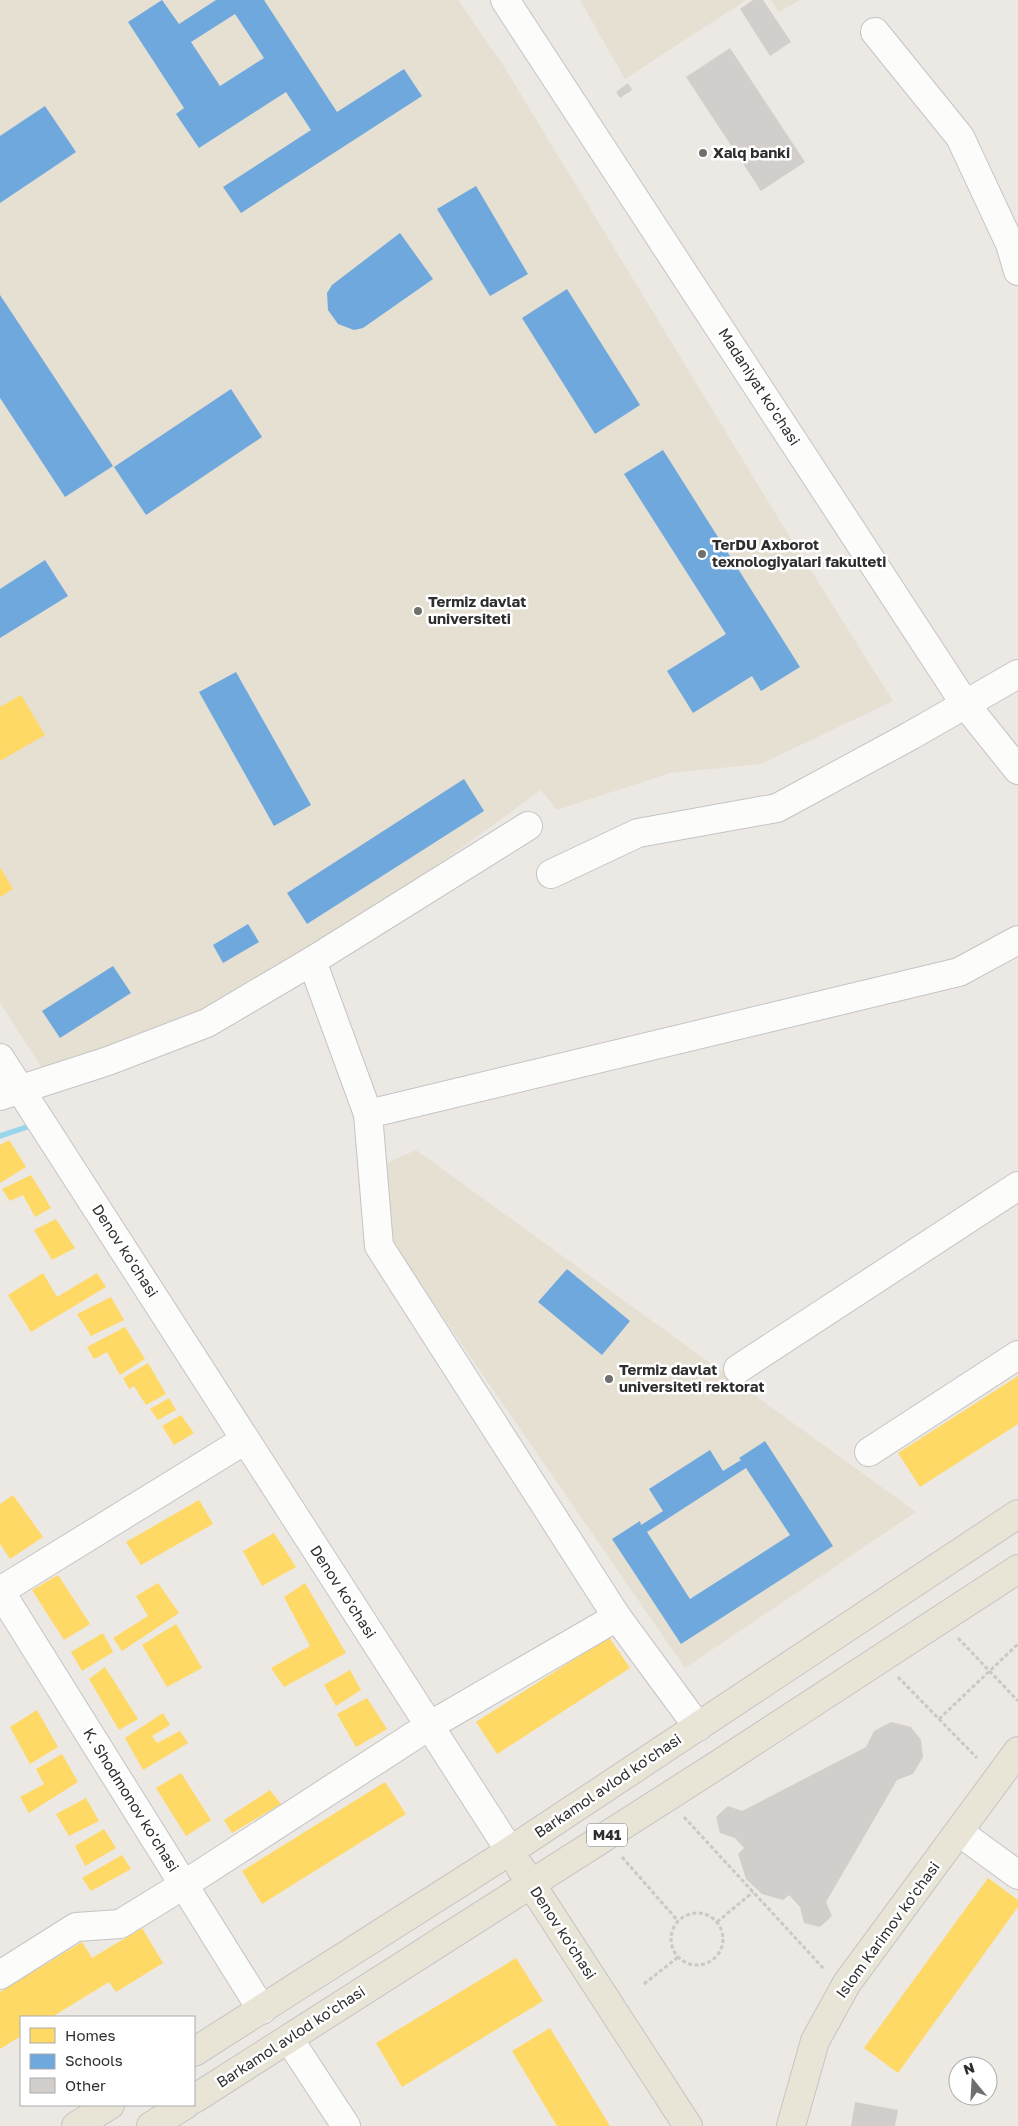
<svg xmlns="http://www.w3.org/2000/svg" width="1018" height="2126" font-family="'Golos Text',sans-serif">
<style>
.education{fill:#e6e0d3}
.homes{fill:#ffd966}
.schools{fill:#6fa8dc;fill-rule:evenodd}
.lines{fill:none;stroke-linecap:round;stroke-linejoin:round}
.stream{stroke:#99d6ec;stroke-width:5.5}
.building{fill:#d1cecb}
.minor-casing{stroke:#c5c4c5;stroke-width:30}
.major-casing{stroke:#c6c5c4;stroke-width:30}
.path{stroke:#c9c9c8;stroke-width:3;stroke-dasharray:4 2.5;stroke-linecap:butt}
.minor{stroke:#fcfcfb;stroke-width:28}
.major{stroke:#e8e4d6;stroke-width:28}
.poi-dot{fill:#706f6e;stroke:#fff;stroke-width:2}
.labels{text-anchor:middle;stroke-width:5;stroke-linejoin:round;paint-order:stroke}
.shield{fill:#fff;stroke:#6d6d6d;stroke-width:1}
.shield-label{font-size:14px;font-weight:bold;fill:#2e2e2e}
.poi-label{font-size:15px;font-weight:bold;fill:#2e2e2e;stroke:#fff;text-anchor:start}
.street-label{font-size:15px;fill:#2e2e2e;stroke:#fff}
</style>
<rect width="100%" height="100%" fill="#ece8e4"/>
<g class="education">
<polygon points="0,0 458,0 503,65 780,521 893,701 761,764 670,773 557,810 541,790 371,914 148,1039 42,1068 0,1003"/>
<polygon points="580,0 746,0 625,79"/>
<polygon points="771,0 800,0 779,12"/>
<polygon points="416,1150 916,1512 685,1668 394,1246 384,1164"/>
</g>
<g class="homes">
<polygon points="21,695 45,735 0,761 0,707"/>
<polygon points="0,867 13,889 0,897"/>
<polygon points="9,1140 26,1167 0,1183 0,1145"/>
<polygon points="31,1175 51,1208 35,1217 23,1195 10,1201 2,1189"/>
<polygon points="56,1219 75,1248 52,1260 34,1230"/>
<polygon points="43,1273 57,1297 97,1273 106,1287 31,1332 8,1295"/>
<polygon points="111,1297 124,1320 91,1336 77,1314"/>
<polygon points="125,1327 145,1359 120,1375 107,1352 94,1359 87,1347"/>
<polygon points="148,1363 166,1394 146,1405 134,1386 129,1389 123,1378"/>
<polygon points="1018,1376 1018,1424 920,1487 898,1453"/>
<polygon points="169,1398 176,1410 158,1420 150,1409"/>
<polygon points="181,1415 194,1433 174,1445 162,1426"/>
<polygon points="13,1495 43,1537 10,1559 0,1544 0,1504"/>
<polygon points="199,1500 213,1524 141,1565 126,1542"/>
<polygon points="274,1533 296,1567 262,1586 243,1551"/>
<polygon points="58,1575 90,1624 64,1640 32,1590"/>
<polygon points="158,1583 179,1613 122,1651 113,1638 148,1616 136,1596"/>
<polygon points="305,1583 346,1653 284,1687 271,1668 310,1646 284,1597"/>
<polygon points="176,1624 202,1668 167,1687 142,1645"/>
<polygon points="103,1633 113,1652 82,1671 71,1652"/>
<polygon points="609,1637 630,1668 497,1754 476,1722"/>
<polygon points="105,1667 138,1719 119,1730 89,1679"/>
<polygon points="350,1670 361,1690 336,1706 324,1685"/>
<polygon points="367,1698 387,1729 356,1747 337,1714"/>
<polygon points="37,1710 58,1747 30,1764 10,1727"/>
<polygon points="163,1713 170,1725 152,1736 157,1743 180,1731 188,1743 143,1770 125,1738"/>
<polygon points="62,1754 78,1782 29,1813 20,1797 44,1784 36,1769"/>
<polygon points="181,1773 211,1820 186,1836 156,1788"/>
<polygon points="385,1782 406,1814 262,1904 242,1871"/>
<polygon points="270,1790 281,1804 232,1833 224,1820"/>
<polygon points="86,1798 99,1821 69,1836 56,1814"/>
<polygon points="104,1829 116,1848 85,1866 75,1846"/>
<polygon points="122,1855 131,1869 91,1891 82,1878"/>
<polygon points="988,1878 1018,1900 1018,1907 898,2073 864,2048"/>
<polygon points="142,1928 163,1963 116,1992 109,1982 52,2017 21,2017 21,2036 0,2049 0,1992 82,1942 92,1958"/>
<polygon points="516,1958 543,2001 402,2087 376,2043"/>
<polygon points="550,2028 610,2126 557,2126 512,2051"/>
</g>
<g class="schools">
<path d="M162,0L179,24L216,0H264L337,112L404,69L422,96L241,213L223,187L311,130L286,92L199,148L176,114L184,108L128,22ZM235,14L264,58L220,86L191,42Z"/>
<polygon points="45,106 76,152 0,203 0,136"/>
<polygon points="476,186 528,274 490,296 437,209"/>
<polygon points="400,233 433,279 363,328 354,330 338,324 328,310 327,293 332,285"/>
<polygon points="567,289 640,405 595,434 522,318"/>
<polygon points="0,295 113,466 65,497 0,398"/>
<polygon points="231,389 262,437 146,515 114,467"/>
<polygon points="663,450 800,667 761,691 752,676 693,713 667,671 726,634 624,474"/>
<polygon points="45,560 68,596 0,638 0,589"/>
<polygon points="236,672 311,805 274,826 199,692"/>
<polygon points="464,779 484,811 307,924 287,893"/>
<polygon points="248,924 259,942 223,963 213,945"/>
<polygon points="113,966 131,993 60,1038 42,1011"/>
<polygon points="567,1269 630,1321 602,1355 538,1302"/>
<path d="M765,1441L833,1546L681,1644L612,1539L640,1521L641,1525L663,1511L649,1489L710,1450L723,1471L741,1460L739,1458ZM746,1468L790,1535L690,1599L647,1532Z"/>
</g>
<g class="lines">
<polyline class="stream" points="0,1136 30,1126"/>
</g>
<g class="building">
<polygon points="753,0 763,0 791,42 770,56 740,9"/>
<polygon points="730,48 805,162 761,191 686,77"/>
<polygon points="628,83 632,90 620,98 616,92"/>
<polygon points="891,1722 911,1727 921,1740 923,1757 913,1774 897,1780 826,1902 832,1916 820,1927 804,1923 800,1907 789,1895 783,1900 762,1894 746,1879 738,1854 744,1848 735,1838 720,1833 716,1817 728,1806 742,1811 866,1747 874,1731"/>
<polygon points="855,2102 898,2110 895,2126 851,2126"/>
</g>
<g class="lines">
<defs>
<g id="minor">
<polyline points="505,0 965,704 1018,770"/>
<polyline points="875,32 960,137 1010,244 1018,271"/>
<polyline points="551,874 638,833 777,808 910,736 1018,674"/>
<polyline points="312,961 368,1114 379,1246 617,1617 698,1727"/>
<polyline points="0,1058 510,1851"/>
<polyline points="0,1096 108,1061 207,1023 312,961 528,826"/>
<polyline points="368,1114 959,972 1018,940"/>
<polyline points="738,1369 1018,1186"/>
<polyline points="869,1452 1018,1355"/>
<polyline points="0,1591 262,2010"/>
<polyline points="0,1591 245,1440"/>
<polyline points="959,1832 1018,1875"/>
<polyline points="0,1975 76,1927 120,1924 185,1884 429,1726 617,1617"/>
<polyline points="289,2039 346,2126"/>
</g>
<g id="major">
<polyline points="520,1867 688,2126"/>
<polyline points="194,2052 510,1851 1018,1514"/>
<polyline points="194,2099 719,1764 1018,1569"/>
<polyline points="76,2126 110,2105"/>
<polyline points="151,2126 185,2105"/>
<polyline points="791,2126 815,2041 847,1983 1018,1751"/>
</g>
</defs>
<use href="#minor" class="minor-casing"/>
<use href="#major" class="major-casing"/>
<g class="path">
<polyline points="958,1638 1018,1701"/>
<polyline points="898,1677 977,1758"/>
<polyline points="939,1719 1018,1644"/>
<polyline points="684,1817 824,1969"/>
<polyline points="622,1857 678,1921"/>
<circle cx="697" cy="1939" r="26"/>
<polyline points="717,1922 753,1892"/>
<polyline points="644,1984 678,1957"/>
</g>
<use href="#minor" class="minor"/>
<use href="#major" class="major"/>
</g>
<g class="poi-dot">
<circle cx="703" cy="153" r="5"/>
<circle cx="702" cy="554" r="5"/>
<circle cx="418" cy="611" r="5"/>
<circle cx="609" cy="1379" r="5"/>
</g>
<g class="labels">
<rect class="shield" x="587" y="1823.5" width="40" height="23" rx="4"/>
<g class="shield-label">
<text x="607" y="1840">M41</text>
</g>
<g class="poi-label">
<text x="713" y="158">Xalq banki</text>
<text x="712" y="550">TerDU Axborot<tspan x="712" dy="17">texnologiyalari fakulteti</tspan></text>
<text x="428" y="607">Termiz davlat<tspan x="428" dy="17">universiteti</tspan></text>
<text x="619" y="1375">Termiz davlat<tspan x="619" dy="17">universiteti rektorat</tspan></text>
</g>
<g class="street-label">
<text transform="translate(759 387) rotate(57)" y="5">Madaniyat ko'chasi</text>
<text transform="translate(125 1251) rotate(57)" y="5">Denov ko'chasi</text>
<text transform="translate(343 1592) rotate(57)" y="5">Denov ko'chasi</text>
<text transform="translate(608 1786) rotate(-34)" y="5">Barkamol avlod ko'chasi</text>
<text transform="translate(131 1800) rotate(58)" y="5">K. Shodmonov ko'chasi</text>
<text transform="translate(888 1930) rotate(-54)" y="5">Islom Karimov ko'chasi</text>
<text transform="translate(563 1933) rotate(57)" y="5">Denov ko'chasi</text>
<text transform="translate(291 2037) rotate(-33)" y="5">Barkamol avlod ko'chasi</text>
</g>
</g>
<rect x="20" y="2016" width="175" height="90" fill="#ffffff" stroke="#ababab"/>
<rect x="30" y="2028" width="25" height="15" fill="#ffd966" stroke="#ababab"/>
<text x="65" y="2041" font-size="15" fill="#2e2e2e">Homes</text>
<rect x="30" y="2054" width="25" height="15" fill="#6fa8dc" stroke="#ababab"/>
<text x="65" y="2066" font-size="15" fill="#2e2e2e">Schools</text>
<rect x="30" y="2078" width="25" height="15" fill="#d1cecb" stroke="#ababab"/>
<text x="65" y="2091" font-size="15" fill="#2e2e2e">Other</text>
<g transform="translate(973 2081) rotate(342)"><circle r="24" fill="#ffffff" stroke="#ababab"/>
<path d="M0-4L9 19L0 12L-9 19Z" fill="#706f6e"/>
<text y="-8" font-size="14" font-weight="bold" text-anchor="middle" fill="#2e2e2e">N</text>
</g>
</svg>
